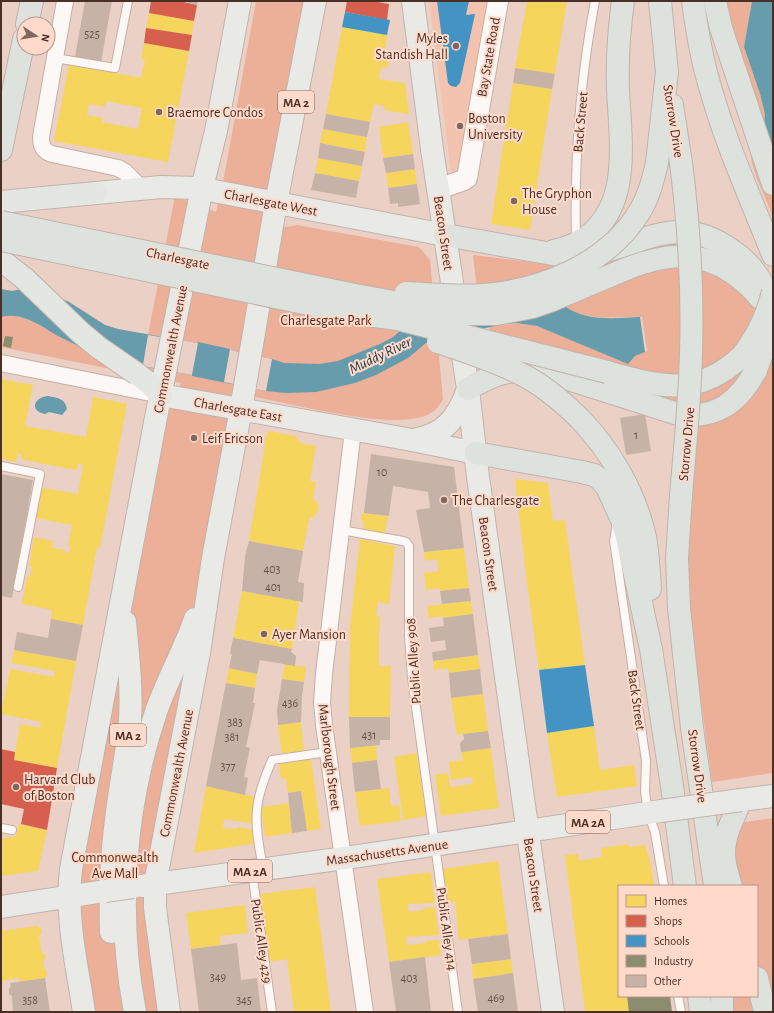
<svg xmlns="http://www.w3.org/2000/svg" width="774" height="1013" font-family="'Alegreya Sans',sans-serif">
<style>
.built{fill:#f3c3af}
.green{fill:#ecaf97}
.water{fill:#679cad}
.pier{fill:#ebd0c6}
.homes{fill:#f6d55c;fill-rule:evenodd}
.shops{fill:#d6604d}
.schools{fill:#4393c3}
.industry{fill:#8c8c6e}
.building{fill:#c6b2a6}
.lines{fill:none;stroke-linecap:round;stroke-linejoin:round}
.service-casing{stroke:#c6aea5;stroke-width:10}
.minor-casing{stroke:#c6aea5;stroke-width:18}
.tertiary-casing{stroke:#c6aea5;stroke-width:22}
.primary-casing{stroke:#c2b2ac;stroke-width:24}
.trunk-casing{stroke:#c2b2ac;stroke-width:24}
.motorway-casing{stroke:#c2b2ac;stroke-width:24}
.service{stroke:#fcf8f6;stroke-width:8}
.minor{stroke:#fcf8f6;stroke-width:16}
.tertiary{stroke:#fcf8f6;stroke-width:20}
.primary{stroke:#e9eae6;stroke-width:22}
.trunk{stroke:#e3e6e1;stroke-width:22}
.motorway{stroke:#dde2dc;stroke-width:22}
.primary-bridge-casing{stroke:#c2b2ac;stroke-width:24;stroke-linecap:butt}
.trunk-bridge-casing{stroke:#c2b2ac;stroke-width:24;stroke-linecap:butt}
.motorway-bridge-casing{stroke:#c2b2ac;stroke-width:24;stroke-linecap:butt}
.primary-bridge{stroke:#e9eae6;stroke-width:22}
.trunk-bridge{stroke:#e3e6e1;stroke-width:22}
.motorway-bridge{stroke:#dde2dc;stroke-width:22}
.poi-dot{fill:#81685f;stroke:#ffdacb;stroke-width:1.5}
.labels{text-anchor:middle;stroke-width:4;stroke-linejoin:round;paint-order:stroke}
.number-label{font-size:12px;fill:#685047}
.shield{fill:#ffdacb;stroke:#7f6358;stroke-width:1}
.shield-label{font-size:13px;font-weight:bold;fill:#483027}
.poi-label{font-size:14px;fill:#483027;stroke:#ffdacb;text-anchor:start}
.street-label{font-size:14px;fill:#483027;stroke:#ffdacb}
.park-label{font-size:14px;fill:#532713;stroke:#ffdacb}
.water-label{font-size:15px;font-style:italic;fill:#223c46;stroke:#ffdacb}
</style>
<rect width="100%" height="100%" fill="#ebd0c6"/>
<polygon class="built" points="429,1 493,1 468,169 451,172"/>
<g class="green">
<path d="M256,1H306L272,186L261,222L286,227L297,225L419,247L430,260L443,399C440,404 437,410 431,413C394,435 276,398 231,393L226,429L198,585L184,671L150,855L162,1012H93L81,921L80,861L167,418L181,383L1,347V289L66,300L105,325L124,331L148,335L175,196L216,212L224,177Z"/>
<path d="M723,1H752L744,47L760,94L765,114L764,123L773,151V219C765,191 746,167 751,138Z"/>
<path d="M676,239V246L661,247L644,252L649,269L694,265L738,285L756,307L766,324L773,354V773L712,782L690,620L678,407L490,331L489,327L516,323L537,326L628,363L635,356L647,351L642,317C617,316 586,323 565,306L478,298L473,255L548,264Z"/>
<polygon points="773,818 772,1012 731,1012 730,996 757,996 757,886 725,886 719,826"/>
</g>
<g class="water">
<polygon points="752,1 773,1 773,151 764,123 765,114 760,94 744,47"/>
<path d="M1,289L12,291L21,289L53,296L69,302L105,325L118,329L197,343L198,342L230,349L235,351L272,359L284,363L319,364L338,361L380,344L393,337L419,315L565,306C585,322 616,318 640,317L645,352L635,356L628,364L537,326L516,323L505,324L438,338L426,343L408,358L376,375L355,383L316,392L286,393L266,391L192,376V375C169,371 145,367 122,362C101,357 80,347 60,337C42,327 23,311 1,317Z"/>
<path d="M48,396C57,398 65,398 67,409L62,415L49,412L45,414C29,411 34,397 48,396Z"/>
</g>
<g class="pier">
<polygon points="25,287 82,323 143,365 148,335 198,343 192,375 143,366 94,355 85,351 18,288"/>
<polygon points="230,349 235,351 272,359 266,391 224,382"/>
</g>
<g class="homes">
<polygon points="527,1 567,1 555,74 515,68"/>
<polygon points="149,13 194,21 192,35 146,28"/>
<polygon points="342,27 387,35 385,50 391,51 387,68 381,67 379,79 405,83 409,114 384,110 384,106 374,104 370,122 326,114"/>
<path d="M144,43L189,51L168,162L54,141L69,64L141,78L145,59H141ZM106,101L142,108L138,129L102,122L103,118L87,115L89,104L105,107Z"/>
<polygon points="513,83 552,89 530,230 491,224"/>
<polygon points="408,122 413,154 383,158 379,127"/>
<polygon points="323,129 367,137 365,152 320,143"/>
<polygon points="318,158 362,166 359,181 315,173"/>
<polygon points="415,169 417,184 388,188 386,173"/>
<polygon points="1,379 33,385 25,426 86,437 93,397 127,404 100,548 97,547 83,625 51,619 52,610 22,604 27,577 30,577 32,567 29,566 34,537 53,541 52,548 65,550 64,552 69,553 70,547 68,545 72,525 36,518 42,488 78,494 83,465 78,464 77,468 75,470 24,460 21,457 21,454 18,453 16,462 1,459"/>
<polygon points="269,431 296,436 300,443 316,446 310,481 316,482 313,499 317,502 319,509 315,516 309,519 303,551 249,541 265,445 265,438"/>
<polygon points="515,479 548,483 553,521 565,520 585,665 539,670 526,575"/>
<polygon points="362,513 388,516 385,531 383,533 365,529 363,526 363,521 361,519"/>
<polygon points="360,539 395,546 389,604 378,602 376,616 380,616 379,631 379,666 391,666 390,717 349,717 350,627"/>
<polygon points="464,548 469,588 440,591 440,588 426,590 424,573 439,571 437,559 425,561 424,552"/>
<polygon points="242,591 299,601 292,649 233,638"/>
<polygon points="471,601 473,614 443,618 443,616 429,618 427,606"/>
<polygon points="14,650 76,661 57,768 14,760 20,724 40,728 41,722 1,714 10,669 54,677 55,671 11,663"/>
<polygon points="478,655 480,669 449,673 448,668 434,670 433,661"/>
<polygon points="285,664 306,667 304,682 282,679"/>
<polygon points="229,668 257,674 255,688 226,683"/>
<polygon points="483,694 488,731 457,735 451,698"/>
<polygon points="301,722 304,752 282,754 278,725"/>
<polygon points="594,726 600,770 634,765 637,786 557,797 547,733"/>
<polygon points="376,745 377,760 352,763 350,748"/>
<polygon points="491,748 499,808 441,816 435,775 448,773 450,787 473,784 472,777 451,780 449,762 463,760 461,752"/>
<polygon points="417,753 426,816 403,820 394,757"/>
<polygon points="311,759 321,829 307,831 301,791 288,793 286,779 281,779 279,764"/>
<polygon points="206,786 255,797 252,813 254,824 224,819 223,828 237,829 238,827 256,830 257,843 194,853"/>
<polygon points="389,788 391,806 399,805 401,821 360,826 355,792"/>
<polygon points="289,803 292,833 265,837 261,807"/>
<polygon points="19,824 47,830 38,871 1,876 1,839 16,836"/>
<polygon points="629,844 629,847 645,845 650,861 654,886 619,886 619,922 618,922 619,996 627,996 629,1012 585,1012 565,855 578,854 579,861 602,857 601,848"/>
<polygon points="498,861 508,934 459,940 455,901 447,902 443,869"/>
<polygon points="431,872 435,903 408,904 409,912 423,910 423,908 435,907 439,935 406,937 407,942 407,945 426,943 425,941 439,940 441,955 389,962 377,879"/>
<polygon points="315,887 331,1012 294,1012 287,959 269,962 259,894"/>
<polygon points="245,905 248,933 220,936 221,945 191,949 186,913"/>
<polygon points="37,926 42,930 41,934 39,935 41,951 45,955 45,959 43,960 44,968 47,971 47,975 45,978 19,982 19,978 1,981 1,931"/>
<polygon points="511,959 513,973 473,979 472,964"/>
</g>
<g class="shops">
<polygon points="151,1 179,1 197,5 194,21 149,13"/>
<polygon points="347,1 372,1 389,4 387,20 345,12"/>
<polygon points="146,28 192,35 189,51 144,43"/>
<polygon points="1,749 15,752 14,760 57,768 47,830 21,824 24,809 1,804"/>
</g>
<g class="schools">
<polygon points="437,1 469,1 466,15 475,14 460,83 456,87 451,86 448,83"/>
<polygon points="345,12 390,20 387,35 342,27"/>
<polygon points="585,665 594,726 547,733 539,670"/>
</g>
<g class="industry">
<polygon points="5,336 13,337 11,348 3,346"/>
<polygon points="627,996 670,996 672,1012 629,1012"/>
</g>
<g class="building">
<polygon points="85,1 112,1 101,62 75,57"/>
<polygon points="182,1 198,1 197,5"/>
<polygon points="515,68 555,74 552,89 513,83"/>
<polygon points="326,114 370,122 367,137 323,129"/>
<polygon points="320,143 365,152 362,166 318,158"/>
<polygon points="413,154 415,169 386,173 383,158"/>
<polygon points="315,173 359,181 356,198 311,190"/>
<polygon points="417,184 420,204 398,207 398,203 390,204 388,188"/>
<polygon points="645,414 651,451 626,455 620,418"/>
<polygon points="371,454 454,467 464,548 424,552 416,510 430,508 428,492 393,486 389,516 364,513"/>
<polygon points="1,474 33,480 12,598 1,596"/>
<polygon points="249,541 303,551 298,582 304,583 303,602 242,591 245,556"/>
<polygon points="469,588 471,601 442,604 440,591"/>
<polygon points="473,614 478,655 433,661 432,652 446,650 445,640 431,642 429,628 444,626 443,618"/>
<polygon points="51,619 83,625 76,661 14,650 17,632 48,638"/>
<polygon points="233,638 292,649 291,652 296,656 295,666 260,660 257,674 229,668 232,654 230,654"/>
<polygon points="480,669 483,694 451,698 449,673"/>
<polygon points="282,679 304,682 302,696 301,722 278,725 277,710"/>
<polygon points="226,683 255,688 253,703 255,703 246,747 250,748 244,777 248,778 245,795 206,786"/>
<polygon points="349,717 390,717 390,740 380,740 380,745 350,748"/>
<polygon points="488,731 491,748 461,752 460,743 464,739 463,734"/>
<polygon points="377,760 381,789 355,792 352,763"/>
<polygon points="301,791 307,831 292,833 288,793"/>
<polygon points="508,934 511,959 472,964 468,939"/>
<polygon points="237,943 241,980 257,978 261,1012 199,1012 191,949"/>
<polygon points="425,957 431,1012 396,1012 389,962"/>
<polygon points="513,973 518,1012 478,1012 473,979"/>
<polygon points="45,978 50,1012 13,1012 12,996 9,994 9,989 11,986 10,983"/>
</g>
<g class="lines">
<defs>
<g id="service">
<polyline points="55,58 115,68 128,1"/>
<path d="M576,241C574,161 580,80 595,1"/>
<polyline points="1,466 40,474 18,587"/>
<polyline points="617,525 614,541 646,761 645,792 648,813 655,832 664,886"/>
<polyline points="341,530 403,541 406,542 409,546 409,636 412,678 458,1012"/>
<polyline points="1,828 12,830"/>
<path d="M263,869C260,850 255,830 257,810C258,794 266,774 272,760L328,752"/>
<polyline points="252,872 272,1012"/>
<polyline points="678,996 681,1012"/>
</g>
<g id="minor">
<path d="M65,1L41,137C41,146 43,151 52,154L118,168L125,172L142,189"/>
<polyline points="1,363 161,395"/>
<polyline points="353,430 324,674 322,702 324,725 365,1012"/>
</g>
<polyline id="tertiary" points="438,189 464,180 467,178 498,1"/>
<g id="primary">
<polyline points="413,1 432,149 468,389 478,477 553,1012"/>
<polyline points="96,193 161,187 198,188 445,235"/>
<polyline points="161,395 412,440 476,453"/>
<path d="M413,440C444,435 458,418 468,389"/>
<polyline points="741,800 773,796"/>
<polyline points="142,886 359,856 661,811"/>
<polyline points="1,907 105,891"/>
<path d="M111,932C110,895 111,857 116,820C120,786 127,753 130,720C132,687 128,655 125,622"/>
<path d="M84,1012C77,965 65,917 71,869L157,412L202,188L216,131L240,1"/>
<path d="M135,1012C116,913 124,807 156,712C167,680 184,651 195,619"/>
<polyline points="169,1012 155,908 155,884 199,653 213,558 241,409 276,203 315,1"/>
</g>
<g id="trunk">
<polyline points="1,202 96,193"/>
<polyline points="1,260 25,279"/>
<polyline points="137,374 149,383 161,395"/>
</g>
<g id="motorway">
<path d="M693,1C697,31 702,62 711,90C727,147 752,201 773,255"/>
<polyline points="715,1 721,28 773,184"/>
<polyline points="27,24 32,1"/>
<polyline points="672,105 681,163"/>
<polyline points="1,150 24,39"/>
<polyline points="657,163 667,72 660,1"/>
<path d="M445,235L558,255C631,264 669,196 743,259C759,274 770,293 771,315"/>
<path d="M554,251C562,249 570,247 577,243C634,213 620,141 618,89C617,59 619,30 623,1"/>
<path d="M626,269C664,254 697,249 733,273C743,280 752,288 760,298"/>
<path d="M607,372C661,387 697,398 742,356"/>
<path d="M468,389C503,368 519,367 559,376L678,414C716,420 739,402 756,370"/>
<path d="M580,419C611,451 635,493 645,537C648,554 649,572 650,589"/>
<polyline points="476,453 582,472 594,475 601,480 607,487 622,520 626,533 651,649 672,786 685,886"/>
<polyline points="681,495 677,558 679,608 692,728 715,886"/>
<path d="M731,886C728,876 724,865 724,855C723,836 734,817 741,800"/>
<polyline points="757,978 765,1012"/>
<polyline points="699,996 701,1012"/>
<polyline points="722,996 722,1012"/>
</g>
</defs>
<use href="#service" class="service-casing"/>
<use href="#minor" class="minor-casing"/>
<use href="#tertiary" class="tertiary-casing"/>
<use href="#primary" class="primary-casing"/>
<use href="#trunk" class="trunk-casing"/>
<use href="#motorway" class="motorway-casing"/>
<use href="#service" class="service"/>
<use href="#minor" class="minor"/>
<use href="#tertiary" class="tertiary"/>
<use href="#primary" class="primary"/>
<use href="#trunk" class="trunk"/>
<use href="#motorway" class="motorway"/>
<defs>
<g id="primary-bridge">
<polyline points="661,811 741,800"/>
<polyline points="105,891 133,887"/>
</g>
<polyline id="trunk-bridge" points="25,279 80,332 98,347 137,374"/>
<g id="motorway-bridge">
<path d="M681,163C689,226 693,289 691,353C690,400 685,448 681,495"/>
<polyline points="1,222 355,295 460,314 496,314 533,307 550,301 626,269"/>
<polyline points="1,240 352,313 398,319 607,372"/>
<path d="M406,293C431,294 457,297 482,295C542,291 608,264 640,211C649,196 653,180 657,163"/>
<path d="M438,342C465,351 493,360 519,373C542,384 562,401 580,419"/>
<path d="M742,356C757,337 767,316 773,292"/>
<polyline points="756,370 771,328"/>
</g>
</defs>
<use href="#primary-bridge" class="primary-bridge-casing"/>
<use href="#trunk-bridge" class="trunk-bridge-casing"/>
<use href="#motorway-bridge" class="motorway-bridge-casing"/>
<use href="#primary-bridge" class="primary-bridge"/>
<use href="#trunk-bridge" class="trunk-bridge"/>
<use href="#motorway-bridge" class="motorway-bridge"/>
</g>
<g class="poi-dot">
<circle cx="456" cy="46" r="4"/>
<circle cx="159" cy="112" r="4"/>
<circle cx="460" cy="126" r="4"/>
<circle cx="514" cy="201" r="4"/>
<circle cx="194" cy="438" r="4"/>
<circle cx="444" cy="500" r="4"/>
<circle cx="264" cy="634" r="4"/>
<circle cx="16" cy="787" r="4"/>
</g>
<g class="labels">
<g class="number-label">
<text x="92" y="38">525</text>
<text x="636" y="439">1</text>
<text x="382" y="476">10</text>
<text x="272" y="573">403</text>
<text x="273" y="591">401</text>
<text x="290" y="707">436</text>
<text x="235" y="726">383</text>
<text x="369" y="739">431</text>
<text x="232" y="741">381</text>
<text x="228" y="770">377</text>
<text x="218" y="981">349</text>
<text x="409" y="982">403</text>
<text x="496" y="1002">469</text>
<text x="30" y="1004">358</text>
<text x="244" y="1004">345</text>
</g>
<g class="shield">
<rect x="278" y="91" width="36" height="22" rx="3"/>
<rect x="110" y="724" width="36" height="22" rx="3"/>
<rect x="566" y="811" width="44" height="22" rx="3"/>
<rect x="228" y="860" width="44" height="22" rx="3"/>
</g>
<g class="shield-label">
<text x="296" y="107">MA 2</text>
<text x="128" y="740">MA 2</text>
<text x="588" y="827">MA 2A</text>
<text x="250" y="876">MA 2A</text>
</g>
<g class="poi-label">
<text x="448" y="43" text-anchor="end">Myles<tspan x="448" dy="16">Standish Hall</tspan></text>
<text x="167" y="117">Braemore Condos</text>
<text x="468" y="123">Boston<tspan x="468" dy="16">University</tspan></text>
<text x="522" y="198">The Gryphon<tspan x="522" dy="16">House</tspan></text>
<text x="202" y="443">Leif Ericson</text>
<text x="452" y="505">The Charlesgate</text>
<text x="272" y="639">Ayer Mansion</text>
<text x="24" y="784">Harvard Club<tspan x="24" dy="16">of Boston</tspan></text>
</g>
<g class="street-label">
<text transform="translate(488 57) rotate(-80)" y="5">Bay State Road</text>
<text transform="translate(674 121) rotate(81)" y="5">Storrow Drive</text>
<text transform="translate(580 122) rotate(-85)" y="5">Back Street</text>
<text transform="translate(271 202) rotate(11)" y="5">Charlesgate West</text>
<text transform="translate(444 233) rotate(82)" y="5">Beacon Street</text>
<text transform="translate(178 258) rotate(12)" y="5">Charlesgate</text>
<text transform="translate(170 349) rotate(-79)" y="5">Commonwealth Avenue</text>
<text transform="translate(238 409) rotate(10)" y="5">Charlesgate East</text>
<text transform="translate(686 444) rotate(-85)" y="5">Storrow Drive</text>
<text transform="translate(489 554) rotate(82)" y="5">Beacon Street</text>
<text transform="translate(413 661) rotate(-94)" y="5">Public Alley 908</text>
<text transform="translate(637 700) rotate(82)" y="5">Back Street</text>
<text transform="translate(330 757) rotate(83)" y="5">Marlborough Street</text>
<text transform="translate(698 766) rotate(82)" y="5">Storrow Drive</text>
<text transform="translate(176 773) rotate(-79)" y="5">Commonwealth Avenue</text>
<text transform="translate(387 852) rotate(-8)" y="5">Massachusetts Avenue</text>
<text transform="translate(534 875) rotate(82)" y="5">Beacon Street</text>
<text transform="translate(447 929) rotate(82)" y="5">Public Alley 414</text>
<text transform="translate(262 941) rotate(82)" y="5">Public Alley 429</text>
</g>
<g class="park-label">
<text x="326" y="325">Charlesgate Park</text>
<text x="115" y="862">Commonwealth<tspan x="115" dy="16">Ave Mall</tspan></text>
</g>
<g class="water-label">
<text transform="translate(380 355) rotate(-26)" y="5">Muddy River</text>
</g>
</g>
<rect width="774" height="1013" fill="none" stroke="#483027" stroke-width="4"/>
<rect x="618" y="885" width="140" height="112" fill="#ffdacb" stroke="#b69689"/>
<rect x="626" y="895" width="20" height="12" fill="#f6d55c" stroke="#b69689"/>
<text x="654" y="905" font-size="12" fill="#483027">Homes</text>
<rect x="626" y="915" width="20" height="12" fill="#d6604d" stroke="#b69689"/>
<text x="654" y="925" font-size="12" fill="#483027">Shops</text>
<rect x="626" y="935" width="20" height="12" fill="#4393c3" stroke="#b69689"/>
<text x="654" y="945" font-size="12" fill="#483027">Schools</text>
<rect x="626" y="955" width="20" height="12" fill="#8c8c6e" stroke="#b69689"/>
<text x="654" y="965" font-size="12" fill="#483027">Industry</text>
<rect x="626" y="975" width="20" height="12" fill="#c6b2a6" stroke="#b69689"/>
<text x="654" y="985" font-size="12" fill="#483027">Other</text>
<g transform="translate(36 36) rotate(102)"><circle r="19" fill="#ffdacb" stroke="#b69689"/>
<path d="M0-3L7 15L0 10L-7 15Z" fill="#81685f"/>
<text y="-6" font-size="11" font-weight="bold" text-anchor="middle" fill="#483027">N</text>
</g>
</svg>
